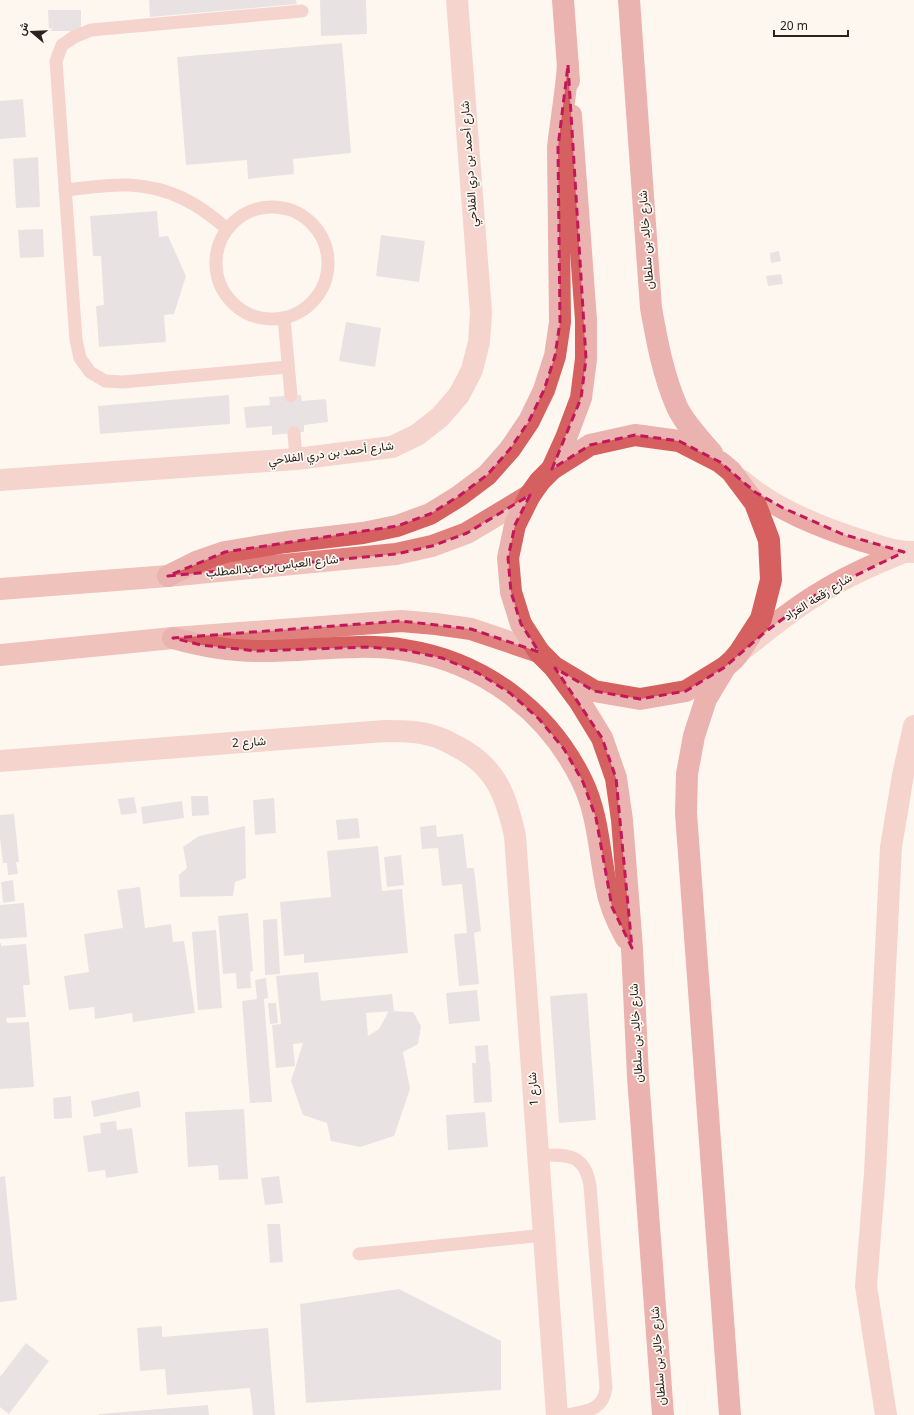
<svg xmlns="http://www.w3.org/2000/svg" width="914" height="1415" font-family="'Noto Sans',Vazirmatn,sans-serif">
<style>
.building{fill:#cfc8d3}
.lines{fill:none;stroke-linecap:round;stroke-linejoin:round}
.lane{stroke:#eba9a5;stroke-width:13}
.street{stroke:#eba9a5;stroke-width:22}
.secondary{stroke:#e0807d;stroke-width:22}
.primary{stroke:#d5605f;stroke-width:22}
.marked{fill:none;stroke:#c2185b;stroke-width:3;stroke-dasharray:8 5;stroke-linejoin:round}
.labels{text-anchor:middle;stroke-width:3.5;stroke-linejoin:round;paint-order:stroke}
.street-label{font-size:12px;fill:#272320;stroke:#fef7f0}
</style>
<rect width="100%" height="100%" fill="#fef7f0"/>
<g class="building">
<polygon points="149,0 296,0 297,4 150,17"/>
<polygon points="320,0 366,0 367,34 321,36"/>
<polygon points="48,10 81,10 81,31 49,31"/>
<polygon points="342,43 351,153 293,159 294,174 248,179 247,160 186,165 177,57"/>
<polygon points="23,99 26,137 0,139 0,101"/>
<polygon points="38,157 40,207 16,208 13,159"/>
<polygon points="157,211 159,237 168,236 186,276 174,314 164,315 166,342 99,347 96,306 104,305 101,256 93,256 90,216"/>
<polygon points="43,229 44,257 20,258 18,230"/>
<polygon points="381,235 425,241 419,282 376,276"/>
<polygon points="779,251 781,261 771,263 770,253"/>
<polygon points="781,274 783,284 768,286 766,276"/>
<polygon points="346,322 381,328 375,367 339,361"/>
<polygon points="229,395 230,424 100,434 98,406"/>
<polygon points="301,395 302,401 326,399 328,422 304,425 304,432 272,435 272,426 246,428 244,407 270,405 269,397"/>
<polygon points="191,796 208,796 209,815 192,816"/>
<polygon points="134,797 137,813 121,815 118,799"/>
<polygon points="274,798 276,833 255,835 253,800"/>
<polygon points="182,801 184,818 143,824 141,807"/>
<polygon points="14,814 19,862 16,862 18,874 8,875 7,863 3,863 0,838 0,815"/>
<polygon points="358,818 360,838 338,840 336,820"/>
<polygon points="436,825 437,837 463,834 467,868 474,868 481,931 474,933 479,984 459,986 454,934 467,933 462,884 442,886 438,848 422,849 420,827"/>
<polygon points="245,826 246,878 235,882 233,896 180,897 179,875 187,868 183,847 199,836"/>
<polygon points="378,846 382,891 402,889 408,953 304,963 304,954 284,956 280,902 331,897 327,851"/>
<polygon points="401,855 404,885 387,887 384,857"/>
<polygon points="13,880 15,901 3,903 1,882"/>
<polygon points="140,887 145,928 171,924 173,942 184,941 195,1013 133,1022 132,1013 95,1019 94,1007 69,1010 64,976 89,972 84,934 123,928 117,890"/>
<polygon points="24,903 27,937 0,939 0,905"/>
<polygon points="248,913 253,971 250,972 251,988 237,989 236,973 223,974 218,916"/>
<polygon points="277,919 280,974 265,975 263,920"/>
<polygon points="216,930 222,1008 198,1010 192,932"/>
<polygon points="0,943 1,943 1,946 26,944 30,985 23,985 26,1017 6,1018 7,1023 29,1022 34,1087 0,1089"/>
<polygon points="318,972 321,1001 392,994 394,1011 366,1013 368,1036 379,1029 389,1011 413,1012 421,1026 418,1044 403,1052 410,1089 394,1136 360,1147 331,1141 327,1123 303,1115 291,1081 303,1043 293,1044 295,1066 276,1068 272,1025 281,1024 276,976"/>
<polygon points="266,978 268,998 264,999 272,1102 250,1103 242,1001 257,999 255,980"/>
<polygon points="477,990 480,1021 449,1024 446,993"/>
<polygon points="587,993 596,1120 559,1123 550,996"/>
<polygon points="268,1003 276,1003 278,1023 270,1024"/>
<polygon points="488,1045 489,1062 490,1062 492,1102 474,1103 472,1063 476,1063 475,1046"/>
<polygon points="139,1091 141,1107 94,1117 91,1101"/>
<polygon points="71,1096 72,1118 54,1119 53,1098"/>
<polygon points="244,1109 248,1179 219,1180 218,1165 188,1167 185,1112"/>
<polygon points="485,1112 488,1147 448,1150 446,1115"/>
<polygon points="116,1121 117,1130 132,1128 138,1173 106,1178 105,1170 88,1172 83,1136 101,1133 100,1123"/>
<polygon points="5,1176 17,1300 0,1302 0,1177"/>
<polygon points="279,1176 283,1203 265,1205 261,1178"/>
<polygon points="267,1224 280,1224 283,1262 270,1263"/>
<polygon points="399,1289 501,1341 501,1390 306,1403 300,1304"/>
<polygon points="162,1326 162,1337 268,1328 275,1415 253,1415 250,1388 167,1395 165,1369 140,1371 137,1328"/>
<polygon points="26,1343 49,1361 9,1414 0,1407 0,1377"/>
<polygon points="208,1405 209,1415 99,1415 99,1414"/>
</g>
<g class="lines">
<g class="lane">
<path d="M65,190C86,188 108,184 129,185C169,187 198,203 227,229"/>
<circle cx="272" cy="263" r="56"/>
<polyline points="284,318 291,396"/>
<polyline points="288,367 123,382 105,381 90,372 80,358 76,340 56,61 62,45 74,37 91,30 302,11"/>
<polyline points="294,433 296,459"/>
<path d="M538,1155C565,1155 585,1152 590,1186L606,1388C603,1411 586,1411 567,1415"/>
<polyline points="359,1254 544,1235"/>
</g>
<g class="street">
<polyline points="0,480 296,459 392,447 417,435 440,417 459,395 472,370 479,342 481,313 457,0"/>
<path d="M741,480C776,510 820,527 863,541C880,546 897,553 914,552"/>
<path d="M743,649C768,630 791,610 818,594C845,577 874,564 904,552"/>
<path d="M0,761L385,731C395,731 404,731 413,732C427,733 442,738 454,745C495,765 506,794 515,836L557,1415"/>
<polyline points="886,1415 866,1286 875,1173 891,847 903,775 914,726"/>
</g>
<g class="secondary">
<polyline points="0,589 168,576 396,554 432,546 467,533 530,495"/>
<polyline points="0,655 173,638 401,621 436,624 471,629 539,652"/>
</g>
<g class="primary">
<polyline points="563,0 569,81"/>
<path d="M629,0L651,308C657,341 663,375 677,407C685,424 700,439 712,453"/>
<polyline points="552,469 566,438 581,398 586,359 586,320 571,115"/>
<path d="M168,576L196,562L225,552L286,542L363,533L397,526L430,514L459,496L487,475L510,449L529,421L544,390L555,356L560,322L558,147C561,120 566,93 568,65"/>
<path d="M173,638C201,646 228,651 257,651C305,652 358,642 405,650C483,662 548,711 582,781C598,814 599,850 606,885C609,904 617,922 626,938"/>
<polyline points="554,667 594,691 640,699 686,691 725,667 733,660 739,653 761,619 771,580 769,540 755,503 731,471 720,462 679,441 635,435 590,445 552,469 540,481 530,495 515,525 508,558 511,592 521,624 539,652 554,667 580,702 602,738 616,778 622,820 632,948 638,1077 663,1415"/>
<polyline points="724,669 706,699 694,736 687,774 686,813 730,1415"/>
</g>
</g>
<path d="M0 0H914V1415H0ZM568,65L586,359L581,398L552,469L590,445L635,435L679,441L720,462L755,492L783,508L842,534L904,552L817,594L765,632L725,667L686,691L640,699L594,691L555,668L602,738L616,778L632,948L612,907L596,818L583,782L564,749L539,719L510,693L478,673L442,658L404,650L366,647L257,651L201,645L173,638L401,621L471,629L539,652L521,624L511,592L508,558L515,525L530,495L467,533L432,546L396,554L168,576L225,552L397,526L430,514L459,496L487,475L510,449L529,421L544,390L555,356L560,322L558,147Z" fill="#fef7f0" fill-opacity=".55" fill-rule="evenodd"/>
<path class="marked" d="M568,65L586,359L581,398L552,469L590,445L635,435L679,441L720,462L755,492L783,508L842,534L904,552L817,594L765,632L725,667L686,691L640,699L594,691L555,668L602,738L616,778L632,948L612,907L596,818L583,782L564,749L539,719L510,693L478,673L442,658L404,650L366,647L257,651L201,645L173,638L401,621L471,629L539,652L521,624L511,592L508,558L515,525L530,495L467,533L432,546L396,554L168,576L225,552L397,526L430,514L459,496L487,475L510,449L529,421L544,390L555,356L560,322L558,147Z"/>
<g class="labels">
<g class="street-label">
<text transform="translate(469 164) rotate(-94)" y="4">شارع أحمد بن دري الفلاحي</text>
<text transform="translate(646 240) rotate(-94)" y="4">شارع خالِد بن سلطان</text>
<text transform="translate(331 453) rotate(-7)" y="4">شارع أحمد بن دري الفلاحي</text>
<text transform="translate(272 566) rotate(-6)" y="4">شارع العباس بن عبدالمطلب</text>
<text transform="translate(818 597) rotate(-32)" y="4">شارع رَقعة العَراد</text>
<text transform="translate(249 742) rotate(-4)" y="4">شارع 2</text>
<text transform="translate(636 1033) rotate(-93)" y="4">شارع خالِد بن سلطان</text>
<text transform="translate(533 1089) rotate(-94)" y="4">شارع 1</text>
<text transform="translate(658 1356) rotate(-94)" y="4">شارع خالِد بن سلطان</text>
</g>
</g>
<g transform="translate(32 32) rotate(289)" stroke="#fef7f0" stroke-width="3" paint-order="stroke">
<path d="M0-3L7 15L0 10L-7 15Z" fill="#272320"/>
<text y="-6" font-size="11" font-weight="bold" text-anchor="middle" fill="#272320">ش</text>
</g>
<path d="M774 30v6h74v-6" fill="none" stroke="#272320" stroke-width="2"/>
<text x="780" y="30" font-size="12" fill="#272320" stroke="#fef7f0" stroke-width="3" paint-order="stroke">20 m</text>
</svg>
